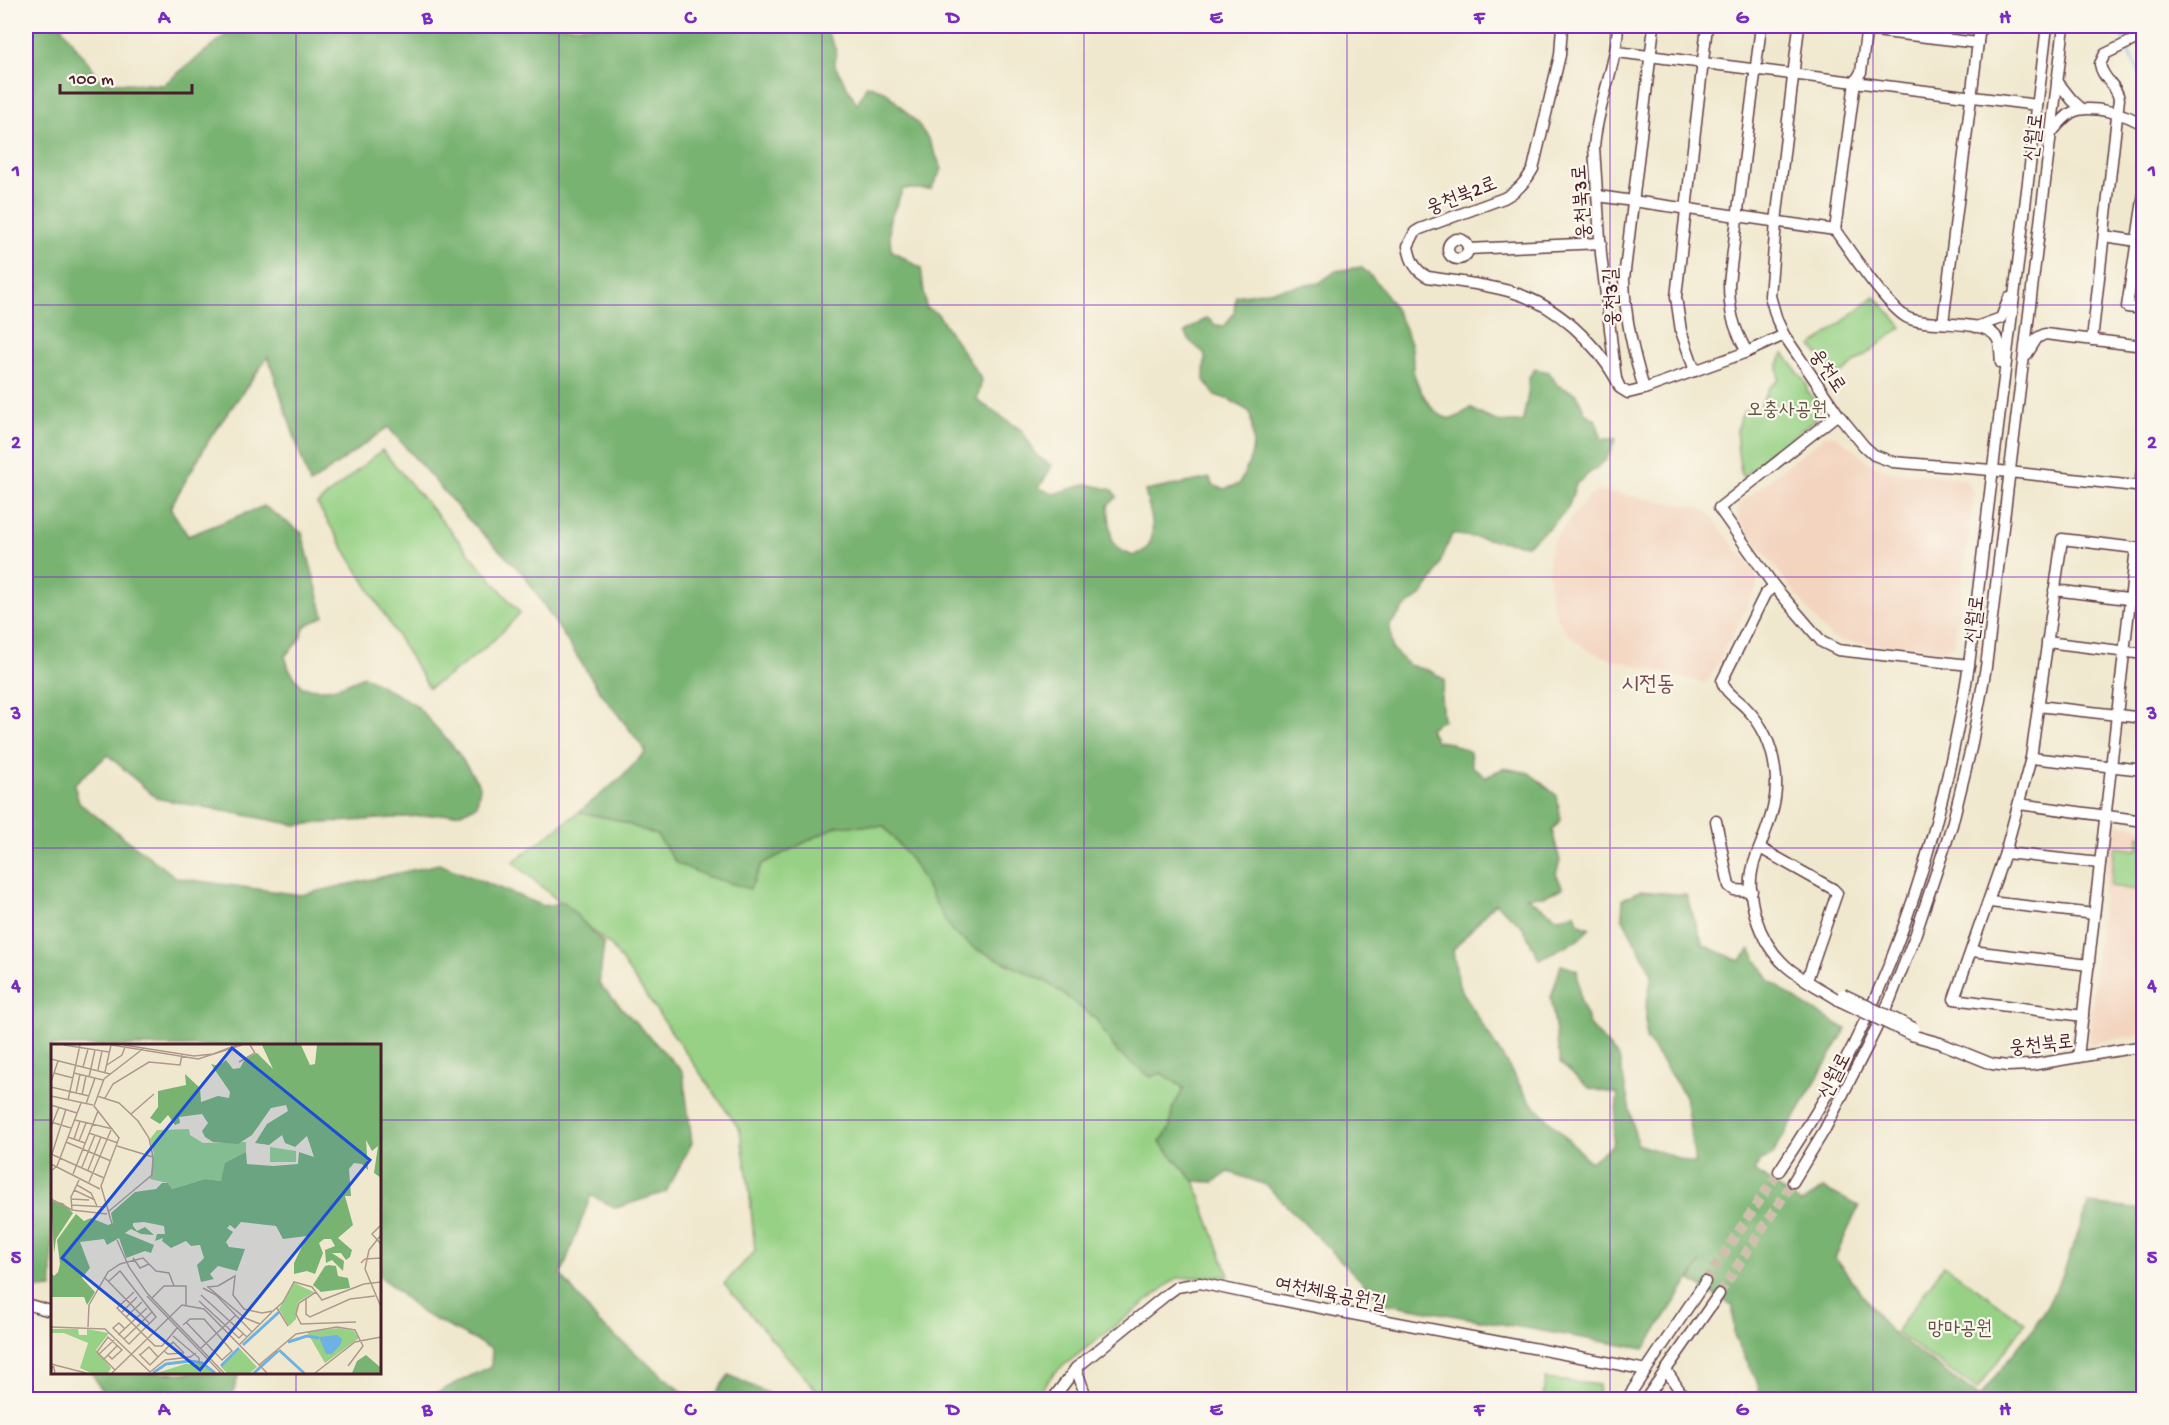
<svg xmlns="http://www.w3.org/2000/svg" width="2169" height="1425" font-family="'Gochi Hand','Poor Story',sans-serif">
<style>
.built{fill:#f3d4bf}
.green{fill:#97d185;stroke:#707858;stroke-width:1.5}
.forest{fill:#79b372;stroke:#62694e;stroke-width:1.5}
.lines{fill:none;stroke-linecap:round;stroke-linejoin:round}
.stream{stroke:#6eb2e3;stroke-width:3}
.minor-tunnel{stroke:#cfc0ad;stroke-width:10;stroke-dasharray:10 5;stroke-linecap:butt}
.minor-casing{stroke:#633d43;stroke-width:13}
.minor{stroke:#fff;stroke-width:10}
.minor-bridge-casing{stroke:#633d43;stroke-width:13;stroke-linecap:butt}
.minor-bridge{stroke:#fff;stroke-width:10}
.grid{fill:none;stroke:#7b2cbf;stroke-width:1.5;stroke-opacity:0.55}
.labels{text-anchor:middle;stroke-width:4.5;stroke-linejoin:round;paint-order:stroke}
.street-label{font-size:20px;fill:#4a1f2b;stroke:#fbf7ec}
.park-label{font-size:20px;fill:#615446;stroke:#fbf7ec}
.quarter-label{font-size:22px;fill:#794b4f;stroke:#fbf7ec}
.inset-river{fill:none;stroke:#6eb2e3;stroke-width:3}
.inset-road{fill:none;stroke:#ae988d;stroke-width:1.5}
.view{fill:#1d4ed8;fill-opacity:0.15;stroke:#1d4ed8;stroke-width:3}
.inset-edge{fill:none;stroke:#4a1f2b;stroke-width:3}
.neatline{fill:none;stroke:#7b2cbf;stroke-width:2}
.grid-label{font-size:20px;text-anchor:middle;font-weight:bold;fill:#7b2cbf}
</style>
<rect width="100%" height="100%" fill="#fbf7ec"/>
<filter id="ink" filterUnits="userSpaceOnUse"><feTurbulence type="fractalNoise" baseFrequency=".0167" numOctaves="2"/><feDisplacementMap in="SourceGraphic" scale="12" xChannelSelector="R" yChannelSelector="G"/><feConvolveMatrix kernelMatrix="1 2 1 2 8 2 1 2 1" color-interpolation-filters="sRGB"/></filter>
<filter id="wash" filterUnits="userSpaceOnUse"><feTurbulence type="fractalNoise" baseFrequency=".008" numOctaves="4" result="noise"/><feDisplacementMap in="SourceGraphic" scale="24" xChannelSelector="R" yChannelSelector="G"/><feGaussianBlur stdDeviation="1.35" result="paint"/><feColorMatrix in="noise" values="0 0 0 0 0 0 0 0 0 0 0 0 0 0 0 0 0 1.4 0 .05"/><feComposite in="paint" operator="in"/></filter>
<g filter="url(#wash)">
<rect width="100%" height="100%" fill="#f0e8ce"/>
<g class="built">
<polygon points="1826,435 1836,436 1870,463 1887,471 1964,479 1974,492 1954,644 1943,652 1841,641 1831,637 1823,629 1737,518 1740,503"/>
<polygon points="1601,491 1698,507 1707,511 1756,575 1757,587 1710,678 1704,683 1608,658 1586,649 1569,635 1557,618 1551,598 1549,575 1549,555 1553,542 1565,525 1590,495"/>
<polygon points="2111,823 2143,827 2143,1034 2088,1044"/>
</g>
<g class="green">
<polygon points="1875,296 1902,327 1835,378 1812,346"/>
<path d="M1784,353L1807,385V391L1819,404L1817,418L1742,477C1739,458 1730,425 1746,410L1758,411L1769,388L1779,380L1778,364Z"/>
<path d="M382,450L520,613C494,643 463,667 429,688L317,504Z"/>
<polygon points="579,812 614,819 657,835 676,863 762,864 837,826 884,826 912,861 952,932 976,949 1047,982 1095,1018 1118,1053 1151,1077 1161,1073 1184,1088 1172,1109 1170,1128 1160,1143 1194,1181 1229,1276 1177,1278 1054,1373 1034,1399 824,1399 724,1284 755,1251 749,1186 740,1130 612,947 513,862"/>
<polygon points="2139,835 2143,836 2143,891 2110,886 2115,847 2137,850"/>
<polygon points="1944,1265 2025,1323 1977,1390 1896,1332"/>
<polygon points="1545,1379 1599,1385 1598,1399 1543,1399"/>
</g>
<g class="forest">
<path d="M26,26H63L62,28L102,82L163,85L237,26H824L836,49L835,66L857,104L867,85L886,92L917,123L929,140L942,169L931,189H903L889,222L891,250L921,268L926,308L938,314L982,380L977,400L1021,430L1038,457L1052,466L1039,488L1053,494L1087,484L1112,490L1117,497L1108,505L1112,542L1120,550L1133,556C1136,554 1143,552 1146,549C1159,535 1149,507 1145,491L1210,478L1212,485L1224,489L1239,484C1255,454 1255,446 1250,412L1230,400L1215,395L1204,380L1205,354L1190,341L1185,332L1207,318L1216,325L1225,326L1234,312L1236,296L1319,283L1336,271L1361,267C1383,284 1400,315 1410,341C1414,351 1412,358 1413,368C1414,383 1435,423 1454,418C1459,416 1466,411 1470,408C1490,420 1500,425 1523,421C1525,406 1530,393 1529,377L1535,369L1549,372L1557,385L1577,394L1585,413L1595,419L1602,439H1616L1606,460L1576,484L1568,508L1551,526L1527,545L1452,534L1435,576L1422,595L1404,608L1390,625L1392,649L1409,665L1430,671L1445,680L1441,696L1443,720L1429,728L1436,741L1451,743L1470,752L1472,766L1485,777L1504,768L1529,773L1557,796L1561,820L1552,830L1560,861L1556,874L1563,888L1544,896L1526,897L1558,918L1575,913L1578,923L1590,928L1578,940L1539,959L1522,926L1495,903L1453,950L1459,986L1529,1100L1590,1162L1612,1145L1618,1094L1589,1088L1560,1063L1551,997L1561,965L1577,970L1580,998L1589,1024L1619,1058L1637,1144L1695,1164L1685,1096L1646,1038V1008L1652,974L1622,917L1623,899L1640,891L1686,895L1703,945L1740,961L1750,949L1769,980L1801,1003L1846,1029L1772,1156L1760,1160L1754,1171L1801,1203L1823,1188L1859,1206L1835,1258L1889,1330L1979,1397L2034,1327L2058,1287L2089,1204L2143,1210V1399H1761L1757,1381L1734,1335L1733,1306L1691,1280L1701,1262L1644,1349L1383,1303L1266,1185L1229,1172L1214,1182L1194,1181L1160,1142L1170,1128L1172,1109L1184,1088L1161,1073L1151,1077L1118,1053L1095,1018L1047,982L976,949L952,932L912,861L884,826H837L762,864L750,889L706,876L676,863L657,835L614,819L579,812L622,777L646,751L599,690L525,576L466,517L388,427L310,484L268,357L212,435L170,508L188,536L264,506L302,533L324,616L305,626L299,641L285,656L289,669L302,687C332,692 337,688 364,676L416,705L456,750L480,786L477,805L461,813L296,825L156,798L108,755L74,784L79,803L177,878L301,895L439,864L544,906L564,902L604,944L599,984L683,1072L692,1143L666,1192L616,1208L591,1195L561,1275L599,1323L691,1399H429L434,1394L491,1366L492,1349L422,1313L380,1276V1046H52V1288L26,1290Z"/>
<polygon points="92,1373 239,1373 231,1400 106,1399"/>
<polygon points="729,1375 769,1394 772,1399 711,1399"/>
</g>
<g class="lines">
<g class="stream">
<polyline points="2119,26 2124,41"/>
<polyline points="2126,47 2144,80"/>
</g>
</g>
</g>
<g filter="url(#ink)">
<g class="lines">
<g class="minor-tunnel">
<polyline points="1705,1282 1779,1171"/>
<polyline points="1719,1294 1793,1182"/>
</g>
<defs>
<g id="minor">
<path d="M1562,26L1560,55L1533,169C1526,182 1518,191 1504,198L1420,229L1415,232L1408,246C1410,260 1415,271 1428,277C1457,282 1488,284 1515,293C1557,306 1595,342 1616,379"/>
<path d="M1618,26C1616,68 1597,106 1594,147L1601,254L1616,379L1620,388L1628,393L1644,389L1747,352L1784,335"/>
<polyline points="1799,26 1776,222 1770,296 1777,320 1784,335 1838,414 1864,446 1874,455 1893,462 1991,470 2144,487"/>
<path d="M1867,26L1861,72L1855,82L1835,230C1850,251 1886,305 1906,317C1926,329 1988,316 1998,340C2001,347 2000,356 2001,363"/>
<polyline points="1867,30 1978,43"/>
<polyline points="1617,52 2037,105"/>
<polyline points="2057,81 2072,100 2082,109"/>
<path d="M2051,133C2057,126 2064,117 2071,113C2087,103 2130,114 2144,126"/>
<polyline points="2144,193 2127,307 2144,309"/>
<polyline points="1598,196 1835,230"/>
<polyline points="2104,236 2137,241"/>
<circle cx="1458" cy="249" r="10"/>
<polyline points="1468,249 1601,243"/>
<polyline points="1943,323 1980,26"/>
<polyline points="1976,327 2001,318 2009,298"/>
<path d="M2092,340L2119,99C2117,85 2102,79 2100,64L2105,54L2138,38"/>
<path d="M1747,352C1733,327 1729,311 1729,283L1761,26"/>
<polyline points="2027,354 2037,338 2045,334 2144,346"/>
<polyline points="1695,371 1681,331 1676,297 1707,26"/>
<path d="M1644,389C1633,351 1625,319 1624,279L1654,26"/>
<polyline points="1838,414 1719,508 1774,586 1822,642 1838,650 1969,665"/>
<polyline points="2140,486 2144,459"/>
<path d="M1774,586L1765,594L1722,681C1725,693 1738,699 1746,708C1762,724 1772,746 1775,769C1780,801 1767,828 1756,857C1742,893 1758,941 1786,966C1802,980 1822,989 1840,1001"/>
<polyline points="2054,590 2144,601"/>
<polyline points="2047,642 2144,654"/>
<polyline points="2038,706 2144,718"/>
<polyline points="2031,758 2144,770"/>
<polyline points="2019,804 2144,821"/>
<polyline points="1716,821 1729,886 1734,890 1752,891"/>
<polyline points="1760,848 1833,889 1837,893 1807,980"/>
<polyline points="2005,853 2100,863"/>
<polyline points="1990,902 2094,914"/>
<polyline points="1972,951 2089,965"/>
<polyline points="2083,1016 1954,999 2005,853 2031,758 2062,539 2144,549"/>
<polyline points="1911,1035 1940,1043 1992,1064 2007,1066 2031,1065 2144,1046"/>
<polyline points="2078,1057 2136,548"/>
<path d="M1779,1171C1798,1142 1817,1112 1834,1082C1905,953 1946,810 1969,665L2047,26"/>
<polyline points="1793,1182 1825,1129 1866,1049 1890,1000 1915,936 1952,825 1971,748 1986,667 2064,26"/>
<polyline points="26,1304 47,1310"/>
<polyline points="1076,1368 1087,1400"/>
<polyline points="1666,1370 1686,1400"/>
<path d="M1052,1400L1076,1368L1166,1295L1177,1287L1200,1283C1348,1316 1497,1340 1646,1370"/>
<polyline points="1626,1400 1705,1282"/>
<polyline points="1645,1400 1719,1294"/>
</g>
</defs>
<use href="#minor" class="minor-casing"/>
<use href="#minor" class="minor"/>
<defs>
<g id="minor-bridge">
<polyline points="1843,994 1914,1028"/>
<polyline points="1840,1001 1911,1035"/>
</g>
</defs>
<use href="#minor-bridge" class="minor-bridge-casing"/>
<use href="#minor-bridge" class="minor-bridge"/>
</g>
</g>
<path class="grid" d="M296,26V1046M559,26V1400M822,26V1400M1084,26V1400M1347,26V1400M1610,26V1400M1873,26V1400M26,305H2144M26,577H2144M26,848H2144M26,1120H52M380,1120H2144M296,1372V1400"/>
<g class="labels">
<g class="street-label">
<text transform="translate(2032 137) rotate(-83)" y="7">신월로</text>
<text transform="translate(1461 194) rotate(-21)" y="7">웅천북2로</text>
<text transform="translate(1580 202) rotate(-94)" y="7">웅천북3로</text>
<text transform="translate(1610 297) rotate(-92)" y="7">웅천3길</text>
<text transform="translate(1829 370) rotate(56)" y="7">웅천로</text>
<text transform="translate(1973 619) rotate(-83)" y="7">신월로</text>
<text transform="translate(2041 1043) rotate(-6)" y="7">웅천북로</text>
<text transform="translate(1833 1075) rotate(-63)" y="7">신월로</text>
<text transform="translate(1331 1292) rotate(11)" y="7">여천체육공원길</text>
</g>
<g class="park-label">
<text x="1787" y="415">오충사공원</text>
<text x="1960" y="1334">망마공원</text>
</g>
<g class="quarter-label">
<text x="1648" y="690">시전동</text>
</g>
</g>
<g transform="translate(51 1044)">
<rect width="330" height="330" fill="#f0e8ce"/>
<path d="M138,85L139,91L152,99L195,98V108L176,122L170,137L154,135L121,145L117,139L99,135L103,110L99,95L106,86ZM219,103L245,107V118H219ZM243,239L263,248L247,258L245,275L238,282L228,265ZM288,284L303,287L308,294L274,319L256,288ZM0,285H27L28,291H36V285L58,289L45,306L60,324L57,329H40L29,324L37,299L13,289H0ZM189,305L206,323L199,329H176L170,323ZM134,320H150L162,329H106Z" fill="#97d185"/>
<path d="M211,1H250L259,21L264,20L266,1H330V134L323,129L327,102L321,107L315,96L317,126L311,120L303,119L298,125L300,152H294L302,181L287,194L301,206L299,213L295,216L290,209H281L293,217L292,227L281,216L275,219L274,206L284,202L280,195H273L268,199L272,209L264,230L256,227L243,230V219L256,192L232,195L225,182L190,178L184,185L179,181L176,184L182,188L175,198L178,203L194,205L186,227L167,222L159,230L163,235L150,238L146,221L153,214L149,201L140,202L135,197L120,204L111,197L112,194L104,197L106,190H114L113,182L93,178L82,179V182L86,187L94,183L103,191L90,190L80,185L74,189L103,201L100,209L94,207L75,214L68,194L56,201L53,195L29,198L39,224L31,234L44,248L36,261L33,253H0V229L3,232L7,228L9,220L6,196L25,170L33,177L40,174L57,181L62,179L60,169L84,148L105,145L111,139H117L121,145L154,135L170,137L174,119L195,108L196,120L222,122L247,120L248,108L263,113L256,92L244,103L234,99L231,91L218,101L204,99L216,80L237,67L235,61L220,64L201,91L187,100L162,98L154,93L151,87L157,79L151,70L128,73L129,79L124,81L117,71L109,80L99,74L107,63V47L135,41L134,30L149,44L150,58L167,52L178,54L179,48L160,20L167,22L175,16L182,25L189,24L194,15L206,9L222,25ZM0,157L12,159L22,169L5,195L3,209ZM278,221L285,222L287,232L297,234L299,244L270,248L262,241L274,222ZM315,311L329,323V329H301L306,317Z" fill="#79b372"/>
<path d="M286,291L291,295L290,300L281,310H275L268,293Z" fill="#6eb2e3"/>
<path class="inset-river" d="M237,298L256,292L268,294M192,301L228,268M228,306L253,329M170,322L188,304M102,329L115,320L139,317L151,319L164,329M203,329L227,307"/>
<path class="inset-road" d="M13,1L58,8M61,1L147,15L191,1M73,1L143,12L162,10L186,1M0,15L59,30M188,18L204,9L199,1M56,21L71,11L74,3M32,23L37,5M47,26L51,7M54,28L60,1M3,29L22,34M23,29L52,36M38,33L44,6M0,38L7,17M0,43L38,52M25,49L29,30M31,51L35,32M0,52L42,61M46,52L68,59L87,77L98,94L102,113L101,131L58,167M54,54L62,40L98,18L129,21L131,11M17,56L29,1M35,60L44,34M0,61L26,69M80,70L103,50M24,76L62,85M0,78L20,84M0,83L8,63M38,89L67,99M17,93L34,99M23,95L29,77M28,97L35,79M15,98L60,117M66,102L102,113M0,110L53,134M1,110L15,65M0,120L49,145M31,123L44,91M37,126L50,93M0,127L6,122L30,59M22,130L47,67M29,134L20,153L21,166L56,170M38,138L60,86M26,141L40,149L46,162M23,146L44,156M0,155L21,166M20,155L38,156M21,161L54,163M61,180L50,142L68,94L43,62L53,35L93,4M330,181L321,190L330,200M330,191L318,206L314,225L330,263M66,196L78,223L96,249L173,329M82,214L89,224L98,220M310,219L314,215L330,214M54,234L99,280M57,238L69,227L105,273L78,300L62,284L68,279L74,285M156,243L167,242L184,232L182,251L193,265L211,269L222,267L232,258L243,238L261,243L271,256L313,240L330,238M157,243L194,274L209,280M152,244L165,251L201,288M83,248L66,264L104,302H111L126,284M265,248L248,259L245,270L250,280L305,278M150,251L196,293M96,252L170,329M101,254L113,242H135V261M255,254V270L259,273L299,255L324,252M148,257L188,294L192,290M226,264L237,282M71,268L86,253M75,273L91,258M132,281L138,276L139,275H153L181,307L171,316L135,278M0,283L54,285L99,328M37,283L38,261L57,228L69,220L92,214L105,227L118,229L123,242M67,291L96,264M122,292L148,314V320M73,295L101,268M188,301L221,268M149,305L185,271M113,307L117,310L133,309M88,310L99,321L122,298L133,309M47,311L63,296M57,311L61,315L71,306L57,293L46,308L64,326M89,311L98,303L107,313M52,316L66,302M0,320L35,329M208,321L245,290L286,283L304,286L312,302L297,322M99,328L114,316L139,313L145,309M0,329L2,320L4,329M61,329L131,261L153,265L216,329M264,329L304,298L330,293"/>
<path class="view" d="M181,4L319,116L149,326L11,214Z"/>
<rect width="330" height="330" class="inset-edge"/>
</g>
<rect width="2169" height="1425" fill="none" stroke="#fbf7ec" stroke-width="66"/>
<path d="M60 84v9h132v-9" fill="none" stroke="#4a1f2b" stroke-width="3"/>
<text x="69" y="84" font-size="18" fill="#4a1f2b" stroke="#fbf7ec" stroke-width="4.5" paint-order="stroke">100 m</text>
<rect x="33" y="33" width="2103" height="1359" class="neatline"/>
<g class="grid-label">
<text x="164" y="23">A</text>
<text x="427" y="23">B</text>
<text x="690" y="23">C</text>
<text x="953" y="23">D</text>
<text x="1216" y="23">E</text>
<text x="1479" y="23">F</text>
<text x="1742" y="23">G</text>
<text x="2005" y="23">H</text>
<text x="16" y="176">1</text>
<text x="2152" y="176">1</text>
<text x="16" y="448">2</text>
<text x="2152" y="448">2</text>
<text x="16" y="719">3</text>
<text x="2152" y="719">3</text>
<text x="16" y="991">4</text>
<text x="2152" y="991">4</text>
<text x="16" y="1263">5</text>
<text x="2152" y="1263">5</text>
<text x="164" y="1415">A</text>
<text x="427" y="1415">B</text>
<text x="690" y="1415">C</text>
<text x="953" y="1415">D</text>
<text x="1216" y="1415">E</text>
<text x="1479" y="1415">F</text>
<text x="1742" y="1415">G</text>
<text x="2005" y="1415">H</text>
</g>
</svg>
